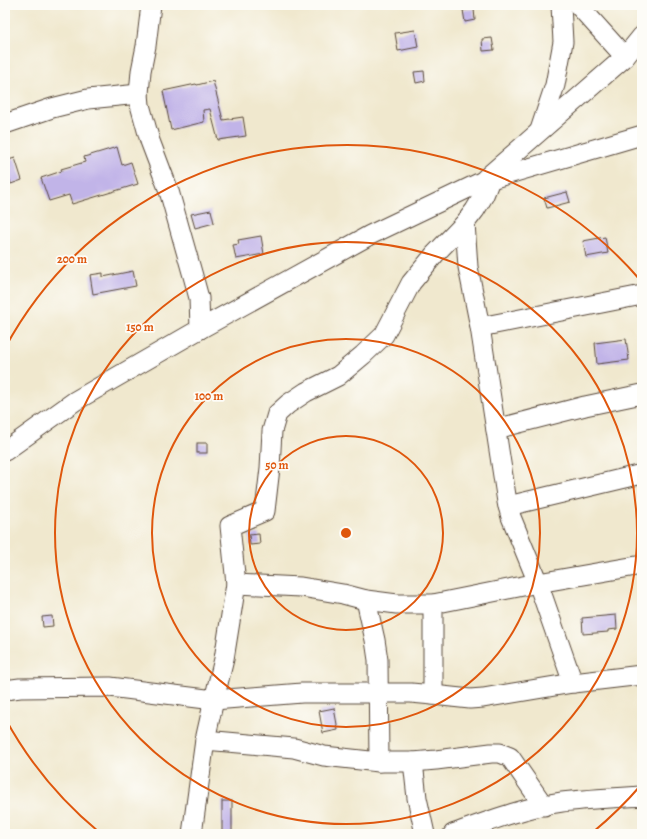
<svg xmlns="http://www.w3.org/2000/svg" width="647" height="839" font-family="Alegreya,serif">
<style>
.building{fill:#c1b4e8}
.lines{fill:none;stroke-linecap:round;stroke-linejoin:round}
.minor-casing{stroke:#564638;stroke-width:21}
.minor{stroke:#fff;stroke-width:19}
.ring{fill:none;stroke:#df570d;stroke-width:2}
.centre{fill:#df570d;stroke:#fdfcf7;stroke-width:2}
.ring-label{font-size:12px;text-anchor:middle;font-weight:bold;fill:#df570d;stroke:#fdfcf7;stroke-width:3.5;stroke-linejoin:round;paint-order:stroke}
</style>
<rect width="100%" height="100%" fill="#fdfcf7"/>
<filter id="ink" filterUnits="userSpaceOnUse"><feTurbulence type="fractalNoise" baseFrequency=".025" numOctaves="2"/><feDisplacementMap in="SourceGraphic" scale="8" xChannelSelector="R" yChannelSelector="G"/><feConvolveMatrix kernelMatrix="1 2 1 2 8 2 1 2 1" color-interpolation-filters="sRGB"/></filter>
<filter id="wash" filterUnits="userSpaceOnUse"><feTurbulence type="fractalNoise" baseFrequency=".012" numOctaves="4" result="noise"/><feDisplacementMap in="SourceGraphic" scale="16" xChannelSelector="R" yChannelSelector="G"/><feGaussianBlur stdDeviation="0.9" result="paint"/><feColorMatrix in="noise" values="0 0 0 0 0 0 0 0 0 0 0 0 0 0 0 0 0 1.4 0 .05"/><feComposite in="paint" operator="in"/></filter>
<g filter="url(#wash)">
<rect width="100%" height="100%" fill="#f0e8ce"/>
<g id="blocks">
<g class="building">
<polygon points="474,9 475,20 465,22 463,10"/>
<polygon points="415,30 418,47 398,51 395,33"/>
<polygon points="492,38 494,50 483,51 482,39"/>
<polygon points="424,71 425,81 416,83 414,72"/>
<polygon points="213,81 223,120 243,117 246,136 218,140 210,109 203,110 204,122 171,130 163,91 196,84 197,85"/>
<polygon points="117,147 122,165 131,162 138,184 72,204 69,195 49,201 41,178 62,171 61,169 85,162 84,157"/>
<polygon points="15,158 22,180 11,184 5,164 5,161"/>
<polygon points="567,192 570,202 547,208 544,198"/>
<polygon points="211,210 214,223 195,228 191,214"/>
<polygon points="261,236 264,254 236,259 233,245 239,244 238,240"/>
<polygon points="605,237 608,253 586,257 583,241"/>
<polygon points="133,271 136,286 93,294 90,275 103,273 103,277"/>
<polygon points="626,339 629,360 597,364 595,343"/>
<rect x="197" y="443" width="10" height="10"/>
<polygon points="259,534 260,544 250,545 249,535"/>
<polygon points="616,615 617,629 608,630 608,632 583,634 582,618"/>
<polygon points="52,616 53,626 43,627 42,617"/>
<polygon points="334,708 338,730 323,733 319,711"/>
<rect x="222" y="801" width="10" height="33"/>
</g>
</g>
</g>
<g filter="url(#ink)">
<use href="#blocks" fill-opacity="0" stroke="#564638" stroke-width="1"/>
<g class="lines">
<defs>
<g id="minor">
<polyline points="151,5 146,46 141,71 139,94 140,105 150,141 169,191 193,276 199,298 200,329"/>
<polyline points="578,5 625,57"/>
<polyline points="5,124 52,108 88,99 139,94"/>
<polyline points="540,130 555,85 563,42 561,5"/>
<polyline points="485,179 625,57 642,36"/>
<polyline points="465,223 468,267 480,327 507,502 511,517 538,583 573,683"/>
<polyline points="480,327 642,295"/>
<polyline points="496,429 585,406 642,394"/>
<polyline points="5,451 75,401 200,329 370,235 481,182 642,135"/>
<polyline points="508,506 642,474"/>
<polyline points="236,584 301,587 343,594 366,600 397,604 433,604 538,583 642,565"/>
<polyline points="366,600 375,640 378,660 379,762"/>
<polyline points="433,604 433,695"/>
<polyline points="5,690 20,688 110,687 214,700 302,693 411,693 433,695 470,699 483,698 573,683 642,675"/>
<polyline points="205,740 294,748 324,756 379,762 413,762 436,760 491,753 500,753 510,757 544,806"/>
<polyline points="413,762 417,798 425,834"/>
<polyline points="192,834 205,740 214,700 224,659 236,584 230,526 265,511 270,468 272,431 277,414 288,404 306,392 338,376 363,355 384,335 411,283 435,254 465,223 475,210 484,195 490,180"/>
<path d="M453,834C489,821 525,807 562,802C589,799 616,798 642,796"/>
</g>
</defs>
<use href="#minor" class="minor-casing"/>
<use href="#minor" class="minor"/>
</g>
</g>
<g class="ring">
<circle cx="346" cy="533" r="97"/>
<circle cx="346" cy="533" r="194"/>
<circle cx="346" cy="533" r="291"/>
<path d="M641 785A388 388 0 0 1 593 832M99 832A388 388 0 0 1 5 718M5 348A388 388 0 0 1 641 281"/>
</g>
<circle cx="346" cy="533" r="6" class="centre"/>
<g class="ring-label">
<text x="72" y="263">200 m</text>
<text x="140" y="331">150 m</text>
<text x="209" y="400">100 m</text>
<text x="277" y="469">50 m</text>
</g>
<rect width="647" height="839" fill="none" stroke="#fdfcf7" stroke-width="20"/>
</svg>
